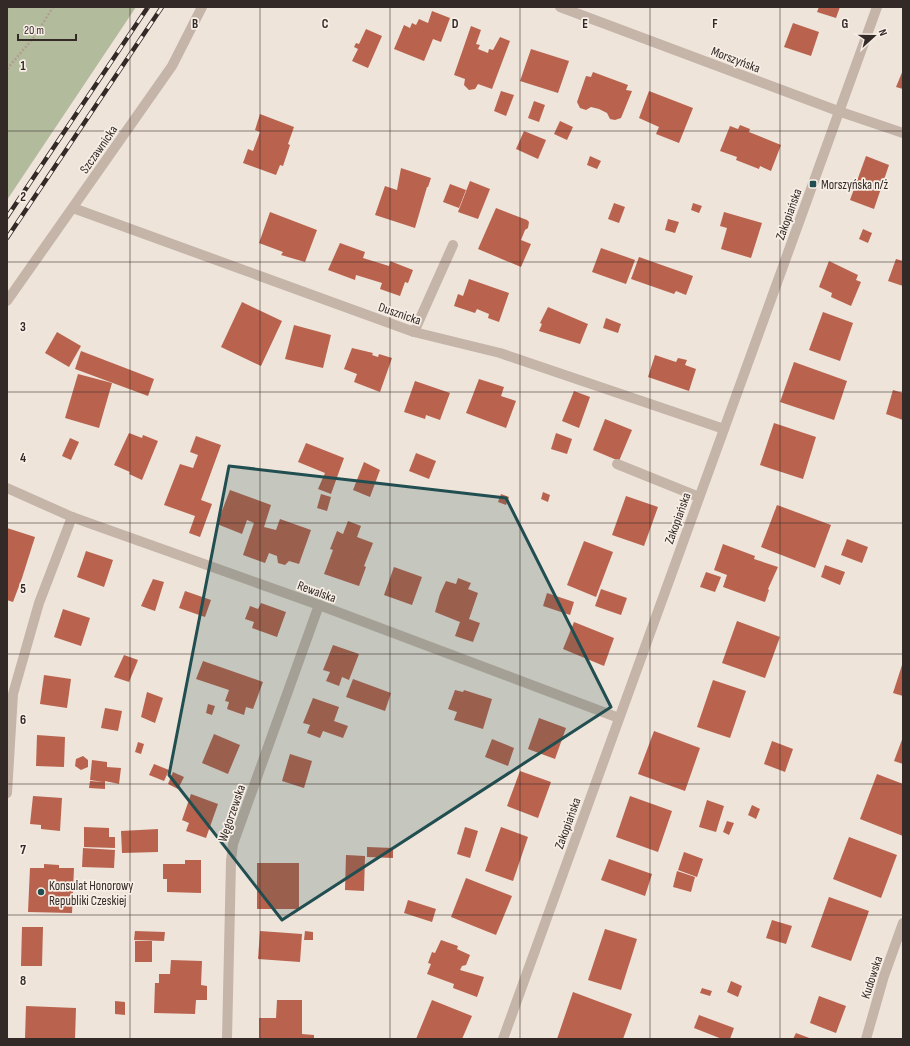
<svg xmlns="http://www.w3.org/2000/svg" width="910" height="1046" font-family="'Sofia Sans Condensed',sans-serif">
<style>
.green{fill:#b2bc9c}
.building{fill:#b9634e}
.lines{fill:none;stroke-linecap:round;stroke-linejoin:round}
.path{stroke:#b19e92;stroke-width:2.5;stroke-dasharray:2 2;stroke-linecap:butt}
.minor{stroke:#c5b4a8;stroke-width:10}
.rail-casing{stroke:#332a27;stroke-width:4.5}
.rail{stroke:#f7eee6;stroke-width:3;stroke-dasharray:9;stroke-linecap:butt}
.marked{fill:#214e50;fill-opacity:0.2;stroke:#214e50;stroke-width:3;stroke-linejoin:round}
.grid{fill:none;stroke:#332a27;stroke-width:1;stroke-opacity:0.55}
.poi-dot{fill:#214e50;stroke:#f7eee6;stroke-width:1.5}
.labels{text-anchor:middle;stroke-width:3.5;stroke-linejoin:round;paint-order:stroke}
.street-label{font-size:13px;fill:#332a27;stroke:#f7eee6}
.poi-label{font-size:13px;fill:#332a27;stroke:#f7eee6;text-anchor:start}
.grid-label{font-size:13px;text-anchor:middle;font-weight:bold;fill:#332a27;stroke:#f7eee6;stroke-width:3.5;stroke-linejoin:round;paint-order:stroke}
</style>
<rect width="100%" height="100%" fill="#eee4da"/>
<polygon class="green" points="7,7 136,7 7,200"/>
<g class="building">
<polygon points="819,7 840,7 836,18 817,12"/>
<polygon points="432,11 450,18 441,42 433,39 424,61 394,49 404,25 410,28 412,23 416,25 419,19 428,23"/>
<polygon points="793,23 819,32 811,56 784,47"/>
<polygon points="471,26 481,30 476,44 480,45 478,49 488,53 489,49 493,50 500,37 510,41 492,89 478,84 475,89 469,90 464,85 465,79 454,75"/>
<polygon points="366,29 382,36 368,68 352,61 358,49 354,47 356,43 359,44"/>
<polygon points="531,49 569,61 558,93 520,81"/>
<polygon points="903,70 903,89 896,87"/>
<polygon points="593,72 628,85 626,90 632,91 621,118 615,120 610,119 607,113 599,109 591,107 586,110 580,108 577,102 586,76 591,77"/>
<polygon points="501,91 514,95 506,116 494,111"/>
<polygon points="649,91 693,108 679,143 656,134 659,127 639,118"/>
<polygon points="534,101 545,105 539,122 528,118"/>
<polygon points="260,114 294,127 288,144 290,145 283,166 280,165 276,175 243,163 248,149 253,151 260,132 255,130"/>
<polygon points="560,121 573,127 567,140 554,134"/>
<polygon points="740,125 750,129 749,132 781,145 771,171 760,166 759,169 736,160 737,157 720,151 730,126 738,129"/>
<polygon points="524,131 546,140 538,159 516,149"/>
<polygon points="590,156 601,161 597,169 587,165"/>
<polygon points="866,156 889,165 874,209 850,200"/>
<polygon points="401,168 431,178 428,187 427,187 415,228 375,215 385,186 397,190"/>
<polygon points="470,181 490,189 478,219 458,212"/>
<polygon points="450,184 466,190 459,208 443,202"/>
<polygon points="614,203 625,207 619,223 608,219"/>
<polygon points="693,203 702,206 699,213 691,210"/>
<polygon points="496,208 527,220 529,222 528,228 525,230 521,240 531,244 521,267 478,249"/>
<polygon points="270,212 317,230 305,262 281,255 283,252 259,243"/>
<polygon points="724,212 762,223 751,258 721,249 727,228 720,226"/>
<polygon points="668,219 679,222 675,233 665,230"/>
<polygon points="863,229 872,233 868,243 859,239"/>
<polygon points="340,243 365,252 363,258 389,266 390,261 413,270 408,283 405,282 400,296 380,289 382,283 356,275 355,280 328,270"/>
<polygon points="601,248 635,260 626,284 592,272"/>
<polygon points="639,257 693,276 686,295 676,291 674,294 631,279"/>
<polygon points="896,259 903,261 903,286 888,281"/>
<polygon points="829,261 858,275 856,280 861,282 851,306 831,297 832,293 819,287"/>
<polygon points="469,279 509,293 499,322 488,318 489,314 477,309 475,313 454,306 458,294 463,296"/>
<polygon points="242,302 282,321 261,366 221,347"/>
<polygon points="548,307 588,324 580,344 539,331 542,324 540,323"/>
<polygon points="823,312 853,323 840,361 809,350"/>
<polygon points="606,318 621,324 618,333 603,328"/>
<polygon points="294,325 331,335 323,368 285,359"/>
<polygon points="57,332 81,346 69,367 45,353"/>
<polygon points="352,348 373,353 372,355 378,357 379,354 392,358 380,392 354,382 357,374 344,369"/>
<polygon points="81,351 154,379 148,396 75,369"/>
<polygon points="655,355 676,362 678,358 687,360 685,365 696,369 689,391 648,377"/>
<polygon points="794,362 847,381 834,420 780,402"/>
<polygon points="78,374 112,383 99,428 65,418"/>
<polygon points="479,379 504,387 501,396 516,401 506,428 466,413"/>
<polygon points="415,381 450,393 440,420 426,415 425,419 404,412"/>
<polygon points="893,390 903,393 903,420 886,414"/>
<polygon points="574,391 590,397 579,428 562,421"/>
<polygon points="605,419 632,430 619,461 593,450"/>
<polygon points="774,423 816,437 803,479 760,465"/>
<polygon points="129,433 142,438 143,435 158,441 142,480 129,474 130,472 114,465"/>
<polygon points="556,433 572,439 567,454 551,449"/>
<polygon points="196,436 221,445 201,500 212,504 200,537 189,533 195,516 164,505 180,464 193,468 198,455 190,452"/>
<polygon points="70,438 79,442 71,460 62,456"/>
<polygon points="306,443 344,458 331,494 318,489 325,473 298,462"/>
<polygon points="416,453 436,461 429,479 409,471"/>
<polygon points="364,462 380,470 370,497 353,490"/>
<polygon points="230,490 271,505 264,527 276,530 280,519 311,530 299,564 289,561 285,565 278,563 277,556 269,553 265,563 243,555 254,523 247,520 242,534 217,524"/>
<polygon points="543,492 550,495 548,502 541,499"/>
<polygon points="321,494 331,497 327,511 317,508"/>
<polygon points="501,494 509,497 506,505 498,502"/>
<polygon points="626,496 658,507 644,546 612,535"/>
<polygon points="777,505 831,525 815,568 761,547"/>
<polygon points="348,521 361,526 357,537 373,543 364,566 366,567 359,586 324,574 333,550 330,549 337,531 343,534"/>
<polygon points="7,528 35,537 22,578 13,602 7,600"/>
<polygon points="847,539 868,547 862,563 841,555"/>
<polygon points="584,541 613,552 596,597 567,585"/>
<polygon points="723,544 755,556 754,559 778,567 768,589 769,590 765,602 723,587 727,575 714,570"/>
<polygon points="86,551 113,560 104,587 77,577"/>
<polygon points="825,565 845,572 840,585 821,577"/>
<polygon points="394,567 422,577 412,605 384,595"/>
<polygon points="706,572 721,577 715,592 700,587"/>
<polygon points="458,578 471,583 468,589 478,593 469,619 480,623 473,642 455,636 460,622 435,612 440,594 446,581 456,584"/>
<polygon points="153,579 164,582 155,611 141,606"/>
<polygon points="601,589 627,598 621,615 595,606"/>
<polygon points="185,591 211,600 205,617 179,608"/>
<polygon points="547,593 574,602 570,615 543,606"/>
<polygon points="261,603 286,612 277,637 252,628 254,622 245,619 250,606 258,609"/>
<polygon points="63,609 90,618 81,646 54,637"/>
<polygon points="737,621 780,637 765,678 722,663"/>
<polygon points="574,622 614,638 604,666 563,649"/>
<polygon points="333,645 359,654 349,680 342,677 339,686 326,681 330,672 323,670"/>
<polygon points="124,655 138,660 129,682 114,677"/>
<polygon points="203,661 263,682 253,709 246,707 244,715 227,709 229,702 225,701 229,690 196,679"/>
<polygon points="903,662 903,696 893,693"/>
<polygon points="44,675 71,679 67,708 40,704"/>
<polygon points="353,679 391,693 385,711 346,697"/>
<polygon points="713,680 746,691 730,738 697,727"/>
<polygon points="455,690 463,692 464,690 492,699 483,729 454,720 457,712 448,709"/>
<polygon points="147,692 163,698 155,723 141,717"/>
<polygon points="313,698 339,707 334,721 348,726 343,738 323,731 320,738 307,733 310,725 303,723"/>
<polygon points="208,704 215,706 212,715 206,713"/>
<polygon points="105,708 122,711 118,731 101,728"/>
<polygon points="539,718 566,728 555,759 528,749"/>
<polygon points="654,731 700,748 685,791 638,774"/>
<polygon points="214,734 240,745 228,774 202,763"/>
<polygon points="37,735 65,737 64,767 36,766"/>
<polygon points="903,737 903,764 894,761"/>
<polygon points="492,739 514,748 508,766 485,757"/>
<polygon points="772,741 793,749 785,772 764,764"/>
<polygon points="138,742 144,744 141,754 135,752"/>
<polygon points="290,754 312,761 304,788 282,781"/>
<polygon points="83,756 88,760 88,767 81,770 75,766 76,759"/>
<polygon points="92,760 107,762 107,767 121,768 119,784 105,781 105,789 89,788 90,781 104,782 90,780"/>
<polygon points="154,764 169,770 164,781 149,775"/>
<polygon points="520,771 551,782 538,818 507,806"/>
<polygon points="173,772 184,777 178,789 168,784"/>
<polygon points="877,774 903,784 903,836 860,819"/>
<polygon points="191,794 218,804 206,838 186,831 189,823 182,820"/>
<polygon points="33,796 62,798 60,831 41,829 41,825 30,824"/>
<polygon points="630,796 672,811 658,852 616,837"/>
<polygon points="707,800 724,806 716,832 699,827"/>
<polygon points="752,805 760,809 756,819 748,815"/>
<polygon points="727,821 734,823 729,835 723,832"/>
<polygon points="84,827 109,828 109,837 115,837 115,848 84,847"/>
<polygon points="465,827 478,831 470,858 457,854"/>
<polygon points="501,827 528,837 513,881 485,871"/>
<polygon points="158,829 158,852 122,853 121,831"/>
<polygon points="849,837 897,855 881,898 833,879"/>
<polygon points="367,847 393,848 393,858 367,857"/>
<polygon points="83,848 115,850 114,868 82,867"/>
<polygon points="684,852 703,859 697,877 678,870"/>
<polygon points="346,855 365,856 364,891 345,890"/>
<polygon points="609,859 652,874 645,896 601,880"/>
<polygon points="185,860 201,860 201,893 167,892 167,879 163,879 163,864 185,864"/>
<rect x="257" y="863" width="42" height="46"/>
<polygon points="44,864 59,865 59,868 74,868 72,913 28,912 30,868 44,868"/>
<polygon points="677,871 695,877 691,892 673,887"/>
<polygon points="466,878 512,896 496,935 451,917"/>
<polygon points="829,897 869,911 851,961 811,947"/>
<polygon points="408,900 436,909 432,922 404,913"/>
<polygon points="772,920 792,926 786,944 766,938"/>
<polygon points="22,927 43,927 42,966 21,966"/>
<polygon points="605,929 637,939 621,990 588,980"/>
<polygon points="135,931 165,932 164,941 134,940"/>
<polygon points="260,931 302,934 300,962 258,959"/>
<polygon points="305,931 313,932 313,940 304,940"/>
<polygon points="441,940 458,946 457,949 470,955 466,965 462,966 460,970 484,977 477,997 453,988 454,984 427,974 431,964 428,963 432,952 435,953"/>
<rect x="135" y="941" width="17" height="21"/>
<polygon points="171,960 202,961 201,985 207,986 207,1000 196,1000 195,1014 154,1013 155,983 159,983 159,974 170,974"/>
<polygon points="731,981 742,986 738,997 727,992"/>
<polygon points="702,988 712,991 710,996 700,993"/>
<polygon points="573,992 632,1014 623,1039 557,1039"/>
<polygon points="819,996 846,1006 836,1033 810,1023"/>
<polygon points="277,1000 302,1000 302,1034 314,1035 314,1039 259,1039 259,1018 276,1018"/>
<polygon points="432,1000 472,1016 462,1039 416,1039"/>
<polygon points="115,1001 125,1002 125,1015 115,1014"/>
<polygon points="26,1006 76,1008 75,1039 25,1039"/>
<polygon points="699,1015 734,1028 730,1039 722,1039 694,1028"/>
<polygon points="796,1033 812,1039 793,1039"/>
</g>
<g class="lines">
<polyline class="path" points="7,69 35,36 53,7"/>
<g class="minor">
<polyline points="560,7 838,111 903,133"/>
<polyline points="73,208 414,332 500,353 724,429"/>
<polyline points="7,301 172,66 202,7"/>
<polyline points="414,332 453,245"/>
<polyline points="617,464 699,497"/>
<polyline points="7,488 72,517 319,605 619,718"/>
<polyline points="7,793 13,694 39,603 72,517"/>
<polyline points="227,1039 231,861 233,844 319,605"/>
<polyline points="503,1039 877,7"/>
<polyline points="866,1039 884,976 903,923"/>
</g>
<defs>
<g id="rail">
<polyline points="7,217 148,7"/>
<polyline points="7,238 162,7"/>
</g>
</defs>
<use href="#rail" class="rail-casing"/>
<use href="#rail" class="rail"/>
</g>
<path class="marked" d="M229,466L506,498L611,707L282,920L169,775Z"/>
<path class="grid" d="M130,7V1039M260,7V1039M390,7V1039M520,7V1039M650,7V1039M780,7V1039M7,131H903M7,262H903M7,392H903M7,523H903M7,654H903M7,784H903M7,915H903"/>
<g class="poi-dot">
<rect x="809" y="180" width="8" height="8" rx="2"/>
<circle cx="41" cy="892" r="4"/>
</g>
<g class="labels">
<g class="street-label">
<text transform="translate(736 59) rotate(21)" y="5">Morszyńska</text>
<text transform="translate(98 149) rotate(-55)" y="5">Szczawnicka</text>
<text transform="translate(788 214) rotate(-70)" y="5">Zakopiańska</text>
<text transform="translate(400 313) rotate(19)" y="5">Dusznicka</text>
<text transform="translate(677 518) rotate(-70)" y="5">Zakopiańska</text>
<text transform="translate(317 591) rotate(20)" y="5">Rewalska</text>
<text transform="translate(231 813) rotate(-71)" y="5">Węgorzewska</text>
<text transform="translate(567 823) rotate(-70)" y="5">Zakopiańska</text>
<text transform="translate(871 977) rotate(-72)" y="5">Kudowska</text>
</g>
<g class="poi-label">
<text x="821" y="189">Morszyńska n/ż</text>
<text x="49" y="890">Konsulat Honorowy<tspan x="49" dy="15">Republiki Czeskiej</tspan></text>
</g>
</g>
<g class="grid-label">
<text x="195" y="28">B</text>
<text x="325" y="28">C</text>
<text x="455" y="28">D</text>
<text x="585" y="28">E</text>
<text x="715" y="28">F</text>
<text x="845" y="28">G</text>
<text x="23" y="70">1</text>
<text x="23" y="201">2</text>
<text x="23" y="331">3</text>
<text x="23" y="462">4</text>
<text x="23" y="593">5</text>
<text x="23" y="724">6</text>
<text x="23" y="854">7</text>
<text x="23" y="985">8</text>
</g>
<rect width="910" height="1046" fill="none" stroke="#332a27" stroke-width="16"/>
<g transform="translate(874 36) rotate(69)" stroke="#f7eee6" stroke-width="3" paint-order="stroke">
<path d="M0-3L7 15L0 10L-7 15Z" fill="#332a27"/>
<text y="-6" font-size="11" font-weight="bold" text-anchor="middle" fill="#332a27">N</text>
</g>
<path d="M18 34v6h58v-6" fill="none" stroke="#332a27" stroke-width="2"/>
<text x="24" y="34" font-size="12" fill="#332a27" stroke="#f7eee6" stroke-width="3" paint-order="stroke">20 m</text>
</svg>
